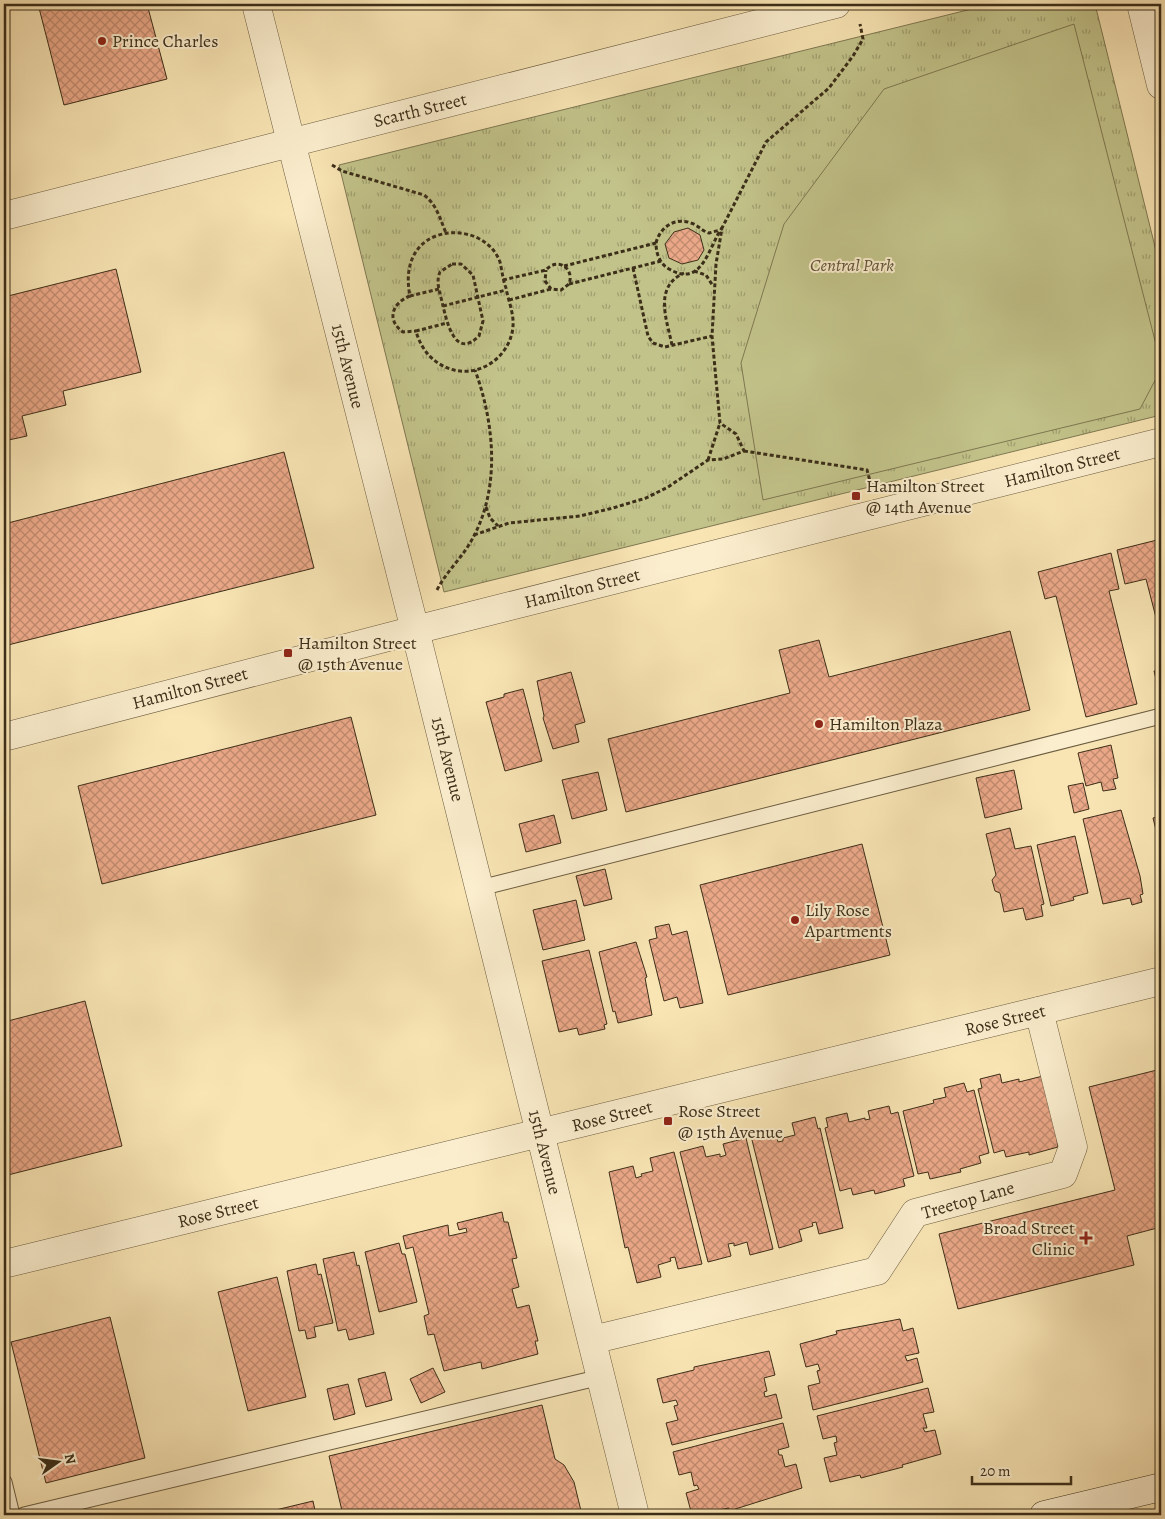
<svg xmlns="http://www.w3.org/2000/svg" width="1165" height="1519" font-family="Alegreya,serif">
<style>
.park{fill:url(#park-tufts);stroke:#7f7852}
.pitch{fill:#c2c38a;stroke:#7f7852}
.building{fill:url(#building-cross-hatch);stroke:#3c2e19}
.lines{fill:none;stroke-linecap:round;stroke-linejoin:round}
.service-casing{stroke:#6b5c40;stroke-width:17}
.minor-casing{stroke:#6b5c40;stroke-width:29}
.secondary-casing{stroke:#3c2e19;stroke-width:29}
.path{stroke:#3c2e19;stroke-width:3;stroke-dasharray:4 2.5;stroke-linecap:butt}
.service{stroke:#fbeece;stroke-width:15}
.minor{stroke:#fbeece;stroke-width:28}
.secondary{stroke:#fbeece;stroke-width:28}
.poi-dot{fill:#8f2418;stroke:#fbeece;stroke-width:2}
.labels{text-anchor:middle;stroke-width:4;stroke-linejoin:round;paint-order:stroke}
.poi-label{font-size:18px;fill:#3c2e19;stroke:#fbeece;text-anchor:start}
.street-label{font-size:18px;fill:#3c2e19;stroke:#fbeece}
.park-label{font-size:18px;font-style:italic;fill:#5e5335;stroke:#fbeece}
</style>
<defs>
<pattern id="park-tufts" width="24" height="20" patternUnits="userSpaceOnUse" patternTransform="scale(1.25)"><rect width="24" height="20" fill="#c2c38a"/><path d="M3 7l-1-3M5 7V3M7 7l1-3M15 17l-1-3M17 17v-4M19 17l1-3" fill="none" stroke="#9f9f70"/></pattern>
<pattern id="building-cross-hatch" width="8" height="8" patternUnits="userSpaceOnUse" patternTransform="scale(1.25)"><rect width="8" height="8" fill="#eca989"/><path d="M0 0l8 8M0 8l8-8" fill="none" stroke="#c08a6f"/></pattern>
</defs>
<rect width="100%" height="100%" fill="#f9e5b4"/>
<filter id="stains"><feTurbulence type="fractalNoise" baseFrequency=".004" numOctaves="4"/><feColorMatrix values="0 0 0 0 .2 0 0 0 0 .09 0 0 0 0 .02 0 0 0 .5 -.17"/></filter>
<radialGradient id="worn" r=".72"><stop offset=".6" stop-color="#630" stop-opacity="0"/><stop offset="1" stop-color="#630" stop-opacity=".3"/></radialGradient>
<polygon class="park" points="992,4 1095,4 1161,271 1161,415 444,592 339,165"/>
<polygon class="pitch" points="1074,24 1161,364 1161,369 1140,409 763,500 741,363 784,224 884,89"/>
<g class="building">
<polygon points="38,4 147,4 167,79 64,105"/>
<polygon points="688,228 700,235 704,250 698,260 682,264 669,258 665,244 674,232"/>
<polygon points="116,269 141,372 63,391 66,405 22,416 27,436 4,441 4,297"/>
<polygon points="284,452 314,568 4,646 4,524"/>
<polygon points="1161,539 1161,637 1146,579 1125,584 1117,550"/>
<polygon points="1111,553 1119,589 1109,591 1137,704 1086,717 1056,596 1045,599 1038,572"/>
<polygon points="1010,631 1030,710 626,812 608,739 790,693 779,650 819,640 829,677"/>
<polygon points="1161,669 1161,690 1159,691 1154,671"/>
<polygon points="571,672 585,722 575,725 579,742 553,749 543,718 544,716 537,681"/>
<polygon points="523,689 542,761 505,771 486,702 504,697 504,694"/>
<polygon points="351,717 376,815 102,884 78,786"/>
<polygon points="1111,745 1118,778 1113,779 1116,789 1103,791 1101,782 1086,786 1078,753"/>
<polygon points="1014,770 1022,809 985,818 976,778"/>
<polygon points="598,772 607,810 572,819 562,780"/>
<polygon points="1083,783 1089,809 1074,813 1068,786"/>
<polygon points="1121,810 1140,876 1143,894 1140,895 1142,902 1132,905 1130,898 1103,904 1083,819"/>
<polygon points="554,815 561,843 526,852 519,824"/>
<polygon points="1161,816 1161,850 1153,818"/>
<polygon points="1010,828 1015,849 1031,846 1044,904 1041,905 1043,916 1026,920 1023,908 1004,912 1000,893 995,891 992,880 996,875 986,834"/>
<polygon points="1075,836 1088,893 1073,897 1074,900 1051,906 1037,845"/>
<polygon points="862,844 890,955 728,995 700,885"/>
<polygon points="605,869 612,899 584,906 576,876"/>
<polygon points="576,900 585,940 543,950 533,910"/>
<polygon points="669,924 672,935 687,931 703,1003 680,1008 677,997 664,1001 649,940 657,938 655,927"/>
<polygon points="636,942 647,977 645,978 652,1015 618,1023 615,1011 613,1012 599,952"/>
<polygon points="589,950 607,1024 604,1025 605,1029 579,1035 577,1028 559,1032 542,961"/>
<polygon points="85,1001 122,1146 4,1176 4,1022"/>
<polygon points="1161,1069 1161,1227 1127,1236 1134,1265 958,1309 939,1234 1115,1190 1089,1087"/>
<polygon points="1000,1074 1002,1083 1019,1079 1019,1082 1051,1074 1067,1137 1057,1140 1058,1147 1029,1155 1029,1152 1006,1157 1004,1150 994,1153 978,1089 982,1088 980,1079"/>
<polygon points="964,1083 967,1092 974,1090 989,1153 979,1156 981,1163 960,1169 961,1172 930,1179 928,1172 918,1174 903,1111 934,1103 933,1100 946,1097 944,1088"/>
<polygon points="889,1106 891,1114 898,1112 914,1176 903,1179 905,1186 875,1194 874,1190 853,1195 851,1188 840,1191 825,1128 828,1127 826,1118 847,1113 849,1122 865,1118 865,1120 870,1119 868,1111"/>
<polygon points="815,1117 818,1129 820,1128 843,1228 819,1234 816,1222 812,1223 813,1226 799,1230 802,1241 779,1248 751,1136 775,1131 778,1142 783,1141 783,1138 795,1135 792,1123"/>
<polygon points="746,1138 773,1249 750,1255 747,1242 734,1246 734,1243 728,1244 731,1256 708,1262 680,1152 703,1146 706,1157 720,1154 720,1157 726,1155 723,1144"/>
<polygon points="674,1152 702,1264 678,1269 675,1257 670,1258 671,1261 658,1265 661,1277 637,1283 628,1247 625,1248 609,1172 633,1166 636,1178 642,1176 641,1174 653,1171 650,1158"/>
<polygon points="502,1212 504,1222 508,1222 517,1258 512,1259 519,1287 512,1289 517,1308 529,1305 538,1341 535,1341 538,1354 482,1369 481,1362 444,1371 434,1334 428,1335 424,1316 429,1314 413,1247 406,1249 403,1236 448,1225 449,1236 467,1232 466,1228 459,1230 457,1223"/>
<polygon points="399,1243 402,1254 405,1254 417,1302 379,1312 365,1252"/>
<polygon points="354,1252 357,1266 359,1265 374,1334 349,1340 346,1329 338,1331 323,1259"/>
<polygon points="316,1264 318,1275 321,1274 333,1323 314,1327 316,1337 307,1339 305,1330 299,1331 287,1271"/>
<polygon points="277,1277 306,1397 248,1411 218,1292"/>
<polygon points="110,1317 145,1458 46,1483 11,1342"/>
<polygon points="900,1319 903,1331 913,1328 919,1353 905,1356 907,1361 917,1358 923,1382 813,1410 808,1386 820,1383 817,1371 820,1370 818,1364 806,1367 800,1344 837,1334 836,1331"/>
<polygon points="769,1351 775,1375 764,1378 767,1391 764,1392 765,1397 776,1394 782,1418 672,1445 666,1423 678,1420 674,1406 678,1405 676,1400 663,1403 657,1379 694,1370 694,1367"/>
<polygon points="433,1368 445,1392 421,1403 410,1379"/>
<polygon points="385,1372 392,1400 366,1407 358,1379"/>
<polygon points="348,1384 355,1414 334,1420 327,1389"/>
<polygon points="928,1388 934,1412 923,1414 927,1428 923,1428 925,1432 935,1430 941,1454 902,1465 903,1467 861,1478 860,1475 830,1482 824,1458 837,1455 834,1443 837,1442 836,1436 823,1439 817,1416"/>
<polygon points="542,1405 555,1459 564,1465 574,1482 582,1515 343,1515 329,1456"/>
<polygon points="783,1423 789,1447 778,1450 779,1455 782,1455 785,1467 796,1464 802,1488 729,1511 729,1508 692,1515 686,1493 699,1489 697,1485 694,1486 691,1472 679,1475 673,1452"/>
<polygon points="313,1501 316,1515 255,1515"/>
</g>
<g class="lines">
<defs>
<g id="service">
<polyline points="480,888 1161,716"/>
<polyline points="4,1482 12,1515"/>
<polyline points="24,1515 601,1377"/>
</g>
<g id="minor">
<polyline points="256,4 415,630 635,1515"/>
<polyline points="1141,4 1161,85"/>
<polyline points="4,216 836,4"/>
<polyline points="4,737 415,630 1161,442"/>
<polyline points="4,1264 1161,981"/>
<polyline points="592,1340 877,1271 915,1213 1063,1174 1073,1147 1039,1011"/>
</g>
<polyline id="secondary" points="1044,1515 1161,1487"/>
</defs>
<use href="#service" class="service-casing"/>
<use href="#minor" class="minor-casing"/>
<use href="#secondary" class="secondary-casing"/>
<g class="path">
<path d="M332,165L342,171L424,195C437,205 440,219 446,233"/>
<path d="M656,243C660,227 675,217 691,223C698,225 702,231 709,233L720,230"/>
<path d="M452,264H461L473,275L483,321L479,336C455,360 447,322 443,306C441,295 435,283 440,272Z"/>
<path d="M564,266L656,243C656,254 660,264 669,269C703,289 709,245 722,228"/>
<polyline points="633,268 648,336 653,343 665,347 712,336"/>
<polyline points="694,271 706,275 713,286"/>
<path d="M503,280L546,270C557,257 575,268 569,284L561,290L551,289L545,281L546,270"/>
<polyline points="569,284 661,261"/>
<path d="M439,289L410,296C405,272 410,246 436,236C460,227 491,237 500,262C502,271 503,280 506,288C508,300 514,313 513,326C511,355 482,377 454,370C434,365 421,350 416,331L447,323"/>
<path d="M410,296C392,303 386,320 403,332L416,331"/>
<polyline points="509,300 551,289"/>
<polyline points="443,306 506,290"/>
<path d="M672,345C667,320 653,287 684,273"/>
<polyline points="744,451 867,470 871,485"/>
<polyline points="708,460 720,423"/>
<polyline points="486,507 490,518 498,526"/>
<polyline points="474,535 509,523 580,516 613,508 646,498 668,487 708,460 723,459 744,451 736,434 720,423 712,336 716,264 722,228 766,142 829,88 853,56 863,39 860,24"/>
<path d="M437,590C446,572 460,560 470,543C501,491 495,425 475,370"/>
</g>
<use href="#service" class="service"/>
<use href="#minor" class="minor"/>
<use href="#secondary" class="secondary"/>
</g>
<g class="poi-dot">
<circle cx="102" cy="41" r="5"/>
<rect x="851" y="491" width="10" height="10" rx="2.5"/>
<rect x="283" y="648" width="10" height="10" rx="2.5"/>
<circle cx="819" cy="724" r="5"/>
<circle cx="795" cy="920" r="5"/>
<rect x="663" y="1116" width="10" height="10" rx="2.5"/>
<path d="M1083.5 1230.5h5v5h5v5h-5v5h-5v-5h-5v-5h5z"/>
</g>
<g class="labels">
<g class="poi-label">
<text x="112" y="47">Prince Charles</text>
<text x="866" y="492">Hamilton Street<tspan x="866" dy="21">@ 14th Avenue</tspan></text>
<text x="298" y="649">Hamilton Street<tspan x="298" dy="21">@ 15th Avenue</tspan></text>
<text x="829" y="730">Hamilton Plaza</text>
<text x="805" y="916">Lily Rose<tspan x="805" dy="21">Apartments</tspan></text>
<text x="678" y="1117">Rose Street<tspan x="678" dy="21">@ 15th Avenue</tspan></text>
<text x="1075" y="1234" text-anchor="end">Broad Street<tspan x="1075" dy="21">Clinic</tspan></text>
</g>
<g class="street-label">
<text transform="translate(420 110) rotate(-14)" y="6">Scarth Street</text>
<text transform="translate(348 366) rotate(76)" y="6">15th Avenue</text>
<text transform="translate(1062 467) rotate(-14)" y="6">Hamilton Street</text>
<text transform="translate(582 588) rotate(-14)" y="6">Hamilton Street</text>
<text transform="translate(190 688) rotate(-15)" y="6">Hamilton Street</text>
<text transform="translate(448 759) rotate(76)" y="6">15th Avenue</text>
<text transform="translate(1005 1020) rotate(-14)" y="6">Rose Street</text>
<text transform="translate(612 1116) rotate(-14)" y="6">Rose Street</text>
<text transform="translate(545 1152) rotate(76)" y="6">15th Avenue</text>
<text transform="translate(968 1200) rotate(-16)" y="6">Treetop Lane</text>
<text transform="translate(218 1212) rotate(-14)" y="6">Rose Street</text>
</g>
<g class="park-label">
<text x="852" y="271">Central Park</text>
</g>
</g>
<rect width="1165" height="1519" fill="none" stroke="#f9e5b4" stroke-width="20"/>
<rect x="5" y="5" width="1155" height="1509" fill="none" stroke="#3c2e19" stroke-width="2.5"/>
<rect x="10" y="10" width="1145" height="1499" fill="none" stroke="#3c2e19"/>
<g transform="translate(58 1462) rotate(76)" stroke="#fbeece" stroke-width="4" paint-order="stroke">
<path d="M0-4L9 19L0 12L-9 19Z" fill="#3c2e19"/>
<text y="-8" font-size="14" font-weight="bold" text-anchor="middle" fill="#3c2e19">N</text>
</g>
<path d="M972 1476v8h99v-8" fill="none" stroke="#3c2e19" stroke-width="2.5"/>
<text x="980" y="1476" font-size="15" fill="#3c2e19" stroke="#fbeece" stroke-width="4" paint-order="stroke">20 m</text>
<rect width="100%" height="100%" filter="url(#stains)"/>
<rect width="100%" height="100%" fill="url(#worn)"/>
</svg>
